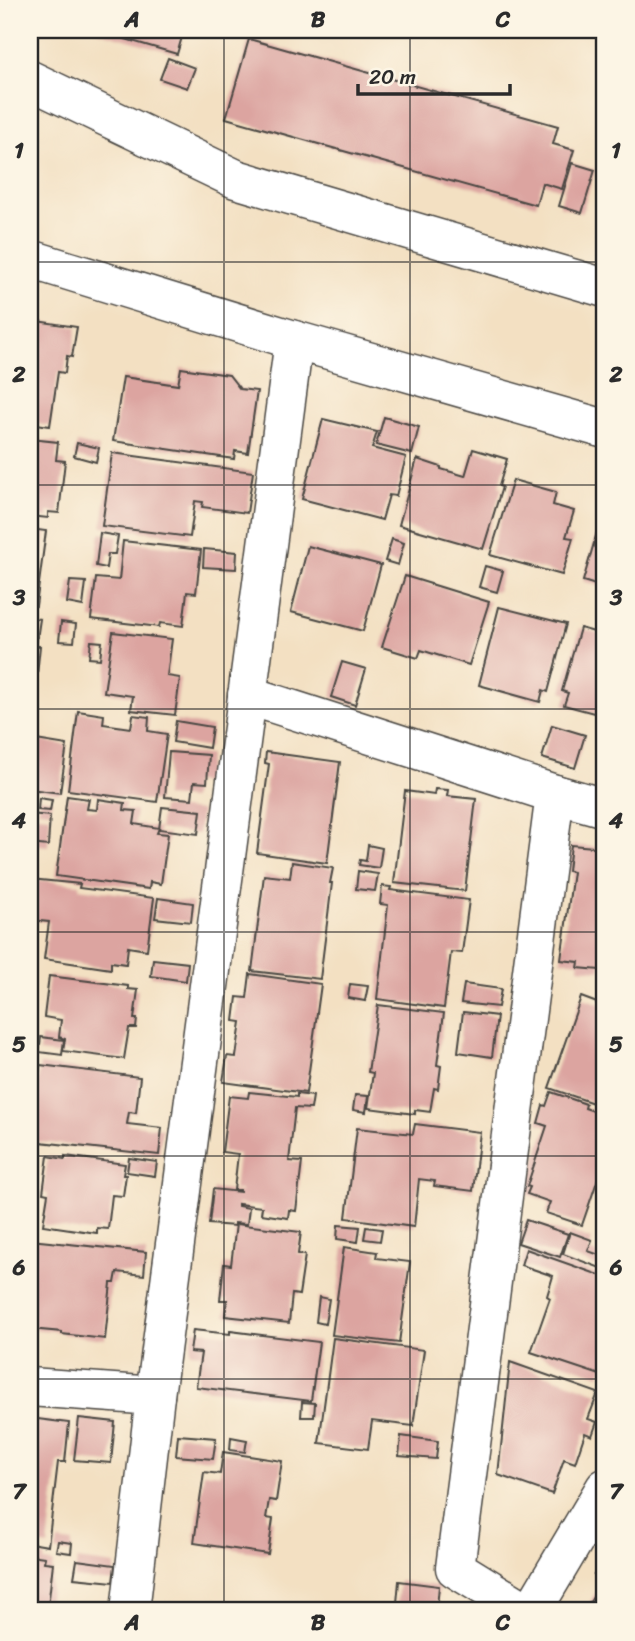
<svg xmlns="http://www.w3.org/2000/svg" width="635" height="1641" font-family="Sriracha,sans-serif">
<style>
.building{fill:#dca4a0}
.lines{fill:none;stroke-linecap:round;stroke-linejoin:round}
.minor-casing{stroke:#494642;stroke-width:41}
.minor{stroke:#fff;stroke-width:38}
.grid{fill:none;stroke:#2b2b2b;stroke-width:2;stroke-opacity:0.55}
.neatline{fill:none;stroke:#2b2b2b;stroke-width:2.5}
.grid-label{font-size:23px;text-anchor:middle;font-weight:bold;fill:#2b2b2b}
</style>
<rect width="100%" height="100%" fill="#fcf5e5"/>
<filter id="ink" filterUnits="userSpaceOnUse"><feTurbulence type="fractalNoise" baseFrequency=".0143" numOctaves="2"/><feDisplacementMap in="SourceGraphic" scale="14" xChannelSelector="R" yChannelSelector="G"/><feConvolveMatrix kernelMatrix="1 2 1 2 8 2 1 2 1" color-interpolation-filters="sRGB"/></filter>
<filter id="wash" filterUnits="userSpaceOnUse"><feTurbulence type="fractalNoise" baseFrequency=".00686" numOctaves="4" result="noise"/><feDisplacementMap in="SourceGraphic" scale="28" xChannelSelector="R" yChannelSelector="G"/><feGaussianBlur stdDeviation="1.57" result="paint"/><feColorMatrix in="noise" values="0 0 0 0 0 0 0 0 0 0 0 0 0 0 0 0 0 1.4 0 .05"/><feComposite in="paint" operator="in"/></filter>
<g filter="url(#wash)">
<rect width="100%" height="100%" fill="#f3e0c2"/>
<g id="blocks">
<g class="building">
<polygon points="94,30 184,30 177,54"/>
<polygon points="249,39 558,126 553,144 574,150 562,189 542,183 536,205 226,118"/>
<polygon points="168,58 195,68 187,88 160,79"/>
<polygon points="572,163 595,170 582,213 559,206"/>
<polygon points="30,320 77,327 72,357 67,356 65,373 58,372 50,426 30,423"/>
<polygon points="181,368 229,375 240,389 257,391 248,453 235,451 234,459 113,441 123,377 178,385"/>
<polygon points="384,417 419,427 412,454 376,445"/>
<polygon points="323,419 377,432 372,448 406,457 396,496 389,495 382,520 302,499"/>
<polygon points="30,439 58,442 56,460 65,461 59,513 48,512 48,518 30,516"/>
<polygon points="77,443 99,448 96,462 74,456"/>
<polygon points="473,449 507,459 499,486 502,487 483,549 399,525 417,459 441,467 441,469 465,476"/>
<polygon points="112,453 253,472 247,513 202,507 203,502 195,501 190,537 102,526"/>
<polygon points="513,480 556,492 553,505 574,511 566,537 573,538 562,575 490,555"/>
<polygon points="602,515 605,516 605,588 583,581"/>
<polygon points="30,529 46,531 36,606 30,605"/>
<polygon points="100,533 118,536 115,554 108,554 106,568 96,566"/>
<polygon points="392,539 404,543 398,565 385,561"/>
<polygon points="123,541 201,550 196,593 187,592 183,626 160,623 159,627 91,619 96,578 119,580"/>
<polygon points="308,546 381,565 363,631 291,612"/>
<polygon points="204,549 237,552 236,569 203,567"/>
<polygon points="485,566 503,571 497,592 479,587"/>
<polygon points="405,576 489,602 469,665 421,650 418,658 382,647"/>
<polygon points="70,581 86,582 83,606 67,603"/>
<polygon points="499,607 566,624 548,692 543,690 540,702 479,685"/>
<polygon points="30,618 40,619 36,646 40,646 37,675 33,675 31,684 30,684"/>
<polygon points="61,622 76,624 74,642 59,641"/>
<polygon points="580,628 605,635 605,716 564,705 568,693 562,691"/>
<polygon points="113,632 172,639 167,676 180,678 175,715 131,710 133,696 104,692"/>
<polygon points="91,641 102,642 100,659 89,658"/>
<polygon points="342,662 366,669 355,705 331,697"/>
<polygon points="78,711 104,715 103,724 131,728 133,715 149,717 148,731 167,734 157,802 68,790"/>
<polygon points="176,721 212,727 209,748 173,742"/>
<polygon points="552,725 585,735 575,768 542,758"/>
<polygon points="30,739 67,745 60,793 30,789"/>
<polygon points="169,752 209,755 207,783 194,782 192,799 165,797"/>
<polygon points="266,752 340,762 327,863 257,853 269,764 265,763"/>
<polygon points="435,789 448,790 447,796 476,799 465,891 394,883 405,791 434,795"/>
<polygon points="67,796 89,799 87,809 97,810 98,799 125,803 124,810 136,811 134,824 159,828 157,833 168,834 161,884 150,882 149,889 56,876"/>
<polygon points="39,798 52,800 50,811 38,810"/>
<polygon points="162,807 201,811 198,834 159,829"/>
<polygon points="30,814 50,816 48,846 30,844"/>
<polygon points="368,845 382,848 379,868 359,865 360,860 366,861"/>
<polygon points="571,845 605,848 605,965 601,964 600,970 578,968 579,962 561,960 573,872 568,871"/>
<polygon points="292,862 333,868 330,883 332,883 320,979 252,971 264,875 290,878"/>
<polygon points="358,871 378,874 375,891 356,889"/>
<polygon points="30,879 80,884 79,888 154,898 147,950 128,947 126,964 111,962 111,969 44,959 49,922 30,920"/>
<polygon points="382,886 391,887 390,890 469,900 462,953 451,952 444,1008 377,999 388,905 380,904"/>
<polygon points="158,898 193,903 191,922 155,918"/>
<polygon points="153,959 188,963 186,981 151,976"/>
<polygon points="250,974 321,984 306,1093 223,1082 227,1056 236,1057 241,1022 234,1021 237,997 247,998"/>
<polygon points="49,976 128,986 128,989 138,990 134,1019 137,1019 136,1028 129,1028 124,1059 63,1051 65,1039 59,1037 61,1020 44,1017"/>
<polygon points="350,984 368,986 365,1001 348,998"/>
<polygon points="464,984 501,989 498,1007 461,1003"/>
<polygon points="581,997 605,1006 605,1107 549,1088"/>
<polygon points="378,1005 444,1013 437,1065 441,1066 438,1089 434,1088 430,1112 415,1110 415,1114 368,1108 373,1073 368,1072"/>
<polygon points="463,1012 497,1016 492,1057 458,1052"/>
<polygon points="41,1037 64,1040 62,1055 39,1052"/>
<polygon points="40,1065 140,1077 136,1113 129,1112 127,1124 162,1128 159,1155 31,1141"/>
<polygon points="249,1092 297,1097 297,1094 313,1096 311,1109 295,1108 289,1161 302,1162 296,1211 289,1210 288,1218 261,1214 262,1207 238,1204 238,1206 249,1208 247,1224 235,1223 235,1226 209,1224 213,1189 240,1192 240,1190 234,1190 238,1154 222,1152 229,1096 248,1098"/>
<polygon points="551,1092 586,1104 585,1108 605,1115 605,1158 582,1225 546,1213 550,1202 527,1194 530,1187 527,1186 547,1126 538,1123 543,1105 546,1106"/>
<polygon points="355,1095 368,1096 366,1112 353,1110"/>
<polygon points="415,1124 480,1132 473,1191 434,1186 435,1181 419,1179 414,1227 346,1218 357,1128 413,1134"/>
<polygon points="48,1156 65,1159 65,1156 125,1164 123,1175 126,1175 123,1196 112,1195 108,1229 97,1228 97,1233 43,1225 48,1194 43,1193"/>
<polygon points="129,1158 157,1162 155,1176 127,1172"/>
<polygon points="526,1220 568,1234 560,1257 518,1243"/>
<polygon points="236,1224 301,1232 298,1254 305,1255 299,1295 292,1294 289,1323 225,1316 227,1300 220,1300 224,1264 231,1265"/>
<polygon points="338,1225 360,1227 358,1242 337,1239"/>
<polygon points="366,1227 382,1229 380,1241 364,1239"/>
<polygon points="570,1232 592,1240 588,1251 605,1257 603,1269 563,1254"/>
<polygon points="30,1240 146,1252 144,1275 117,1272 115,1283 111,1283 105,1339 62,1334 62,1332 30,1329"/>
<polygon points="344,1247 377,1252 376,1258 410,1262 399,1343 332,1335"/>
<polygon points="526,1249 605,1277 605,1361 600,1375 531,1352 550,1298 547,1296 553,1276 521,1265"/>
<polygon points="319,1297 329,1299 325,1324 316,1322"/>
<polygon points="193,1330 230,1334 230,1331 319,1342 311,1401 196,1387 201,1353 190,1352"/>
<polygon points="333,1338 424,1350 413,1426 372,1421 368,1449 319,1443"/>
<polygon points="510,1362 598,1393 588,1419 597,1422 592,1436 585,1433 575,1463 564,1459 552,1494 498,1475"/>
<polygon points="302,1402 315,1403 314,1417 301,1417"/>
<polygon points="30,1418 69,1423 65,1462 58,1462 48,1546 30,1543"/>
<polygon points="79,1418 115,1422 111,1463 74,1460"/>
<polygon points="178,1435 216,1438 213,1459 176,1456"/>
<polygon points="401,1436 438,1441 436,1459 399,1456"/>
<polygon points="231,1437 247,1440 245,1452 230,1450"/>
<polygon points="223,1452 282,1461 276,1501 269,1500 266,1518 273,1519 268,1554 194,1543 204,1472 220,1474"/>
<polygon points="58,1541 72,1543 71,1553 56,1551"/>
<polygon points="30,1555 45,1557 44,1562 53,1563 48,1607 39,1605 38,1611 30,1611"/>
<polygon points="603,1559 605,1560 605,1580 594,1574"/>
<polygon points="77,1560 115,1565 113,1582 74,1578"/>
<polygon points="399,1581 439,1586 437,1607 397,1603"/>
<polygon points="597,1591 605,1596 605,1611 584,1611"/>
</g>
</g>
</g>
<g filter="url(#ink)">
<use href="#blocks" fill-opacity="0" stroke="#494642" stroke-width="2"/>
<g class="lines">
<defs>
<g id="minor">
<polyline points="30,80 236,179 605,288"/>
<polyline points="30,259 294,340 605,429"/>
<polyline points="247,695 555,794 605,808"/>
<polyline points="30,1387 155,1396"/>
<polyline points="130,1611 155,1396 294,340"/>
<polyline points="525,1611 455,1568 555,794"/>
<polyline points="532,1611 605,1488"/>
</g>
</defs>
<use href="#minor" class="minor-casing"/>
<use href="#minor" class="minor"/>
</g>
</g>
<path class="grid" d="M224,30V1611M410,30V1611M30,262H605M30,485H605M30,709H605M30,932H605M30,1156H605M30,1379H605"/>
<rect width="635" height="1641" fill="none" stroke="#fcf5e5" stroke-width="77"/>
<path d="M358 84v10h152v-10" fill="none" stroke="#2b2b2b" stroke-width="3.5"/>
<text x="369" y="84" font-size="21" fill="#2b2b2b" stroke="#fcf5e5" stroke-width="5" paint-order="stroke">20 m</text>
<rect x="38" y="38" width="558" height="1564" class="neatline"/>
<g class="grid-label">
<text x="132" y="27">A</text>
<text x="318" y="27">B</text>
<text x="503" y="27">C</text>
<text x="19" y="158">1</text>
<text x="616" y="158">1</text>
<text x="19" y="382">2</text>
<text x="616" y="382">2</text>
<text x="19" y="605">3</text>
<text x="616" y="605">3</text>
<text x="19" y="828">4</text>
<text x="616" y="828">4</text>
<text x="19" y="1052">5</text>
<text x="616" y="1052">5</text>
<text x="19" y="1275">6</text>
<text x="616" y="1275">6</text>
<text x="19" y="1499">7</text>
<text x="616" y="1499">7</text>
<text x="132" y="1630">A</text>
<text x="318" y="1630">B</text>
<text x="503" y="1630">C</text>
</g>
</svg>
